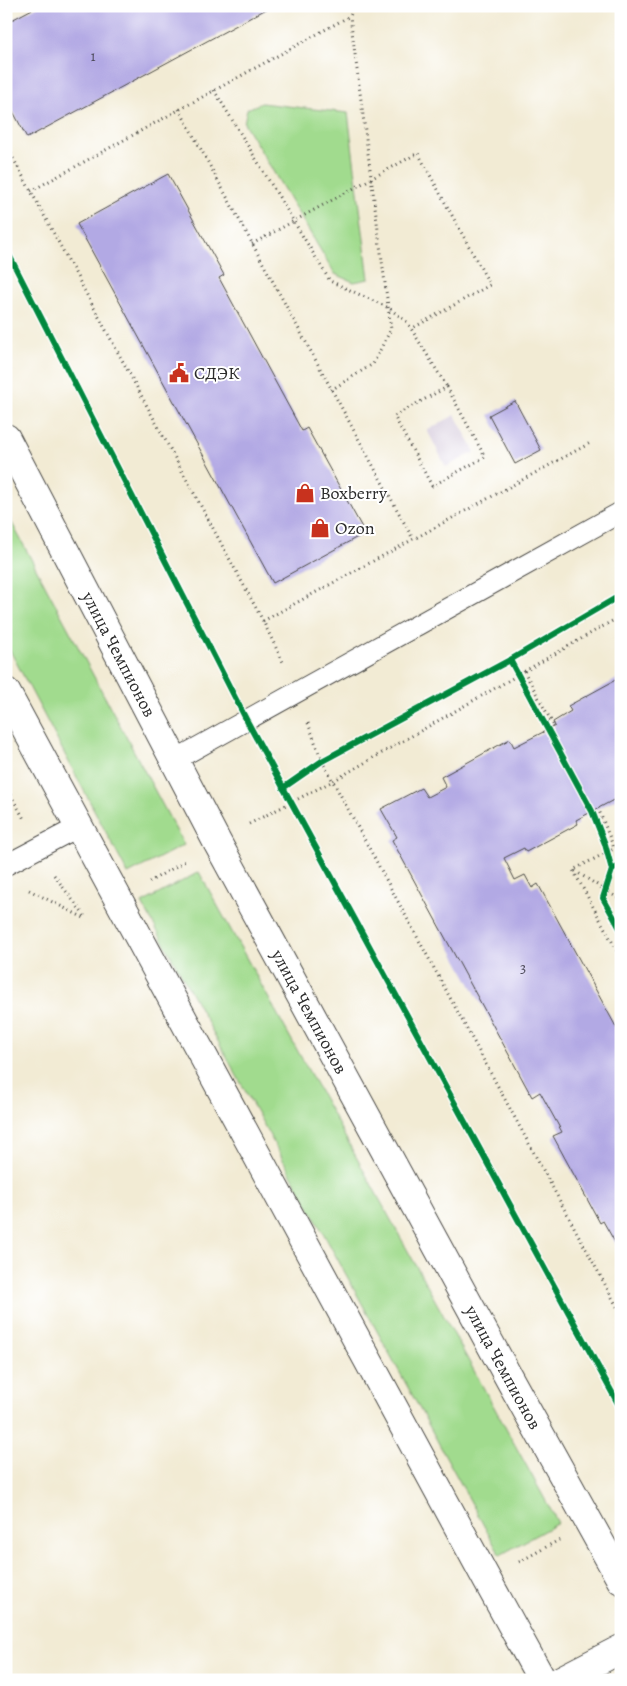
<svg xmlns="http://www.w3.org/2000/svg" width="627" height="1686" font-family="Alegreya,serif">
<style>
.industrial{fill:#ccbfd4}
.green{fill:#a1db8e;stroke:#66835c}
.building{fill:#b2a9e4}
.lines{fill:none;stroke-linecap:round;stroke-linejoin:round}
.service-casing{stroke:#494844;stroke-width:22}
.tertiary-casing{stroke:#494844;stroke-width:30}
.path{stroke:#494844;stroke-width:3;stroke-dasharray:1 4;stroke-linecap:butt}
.service{stroke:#fff;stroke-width:20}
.tertiary{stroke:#fff;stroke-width:28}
.cycleway-casing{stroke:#fff;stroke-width:9}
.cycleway{stroke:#00873e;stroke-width:6}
.labels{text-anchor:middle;stroke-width:4;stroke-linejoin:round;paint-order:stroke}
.number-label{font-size:15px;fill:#4d4a59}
.poi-label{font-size:18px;fill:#2b2b2b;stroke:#fff;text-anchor:start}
.street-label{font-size:18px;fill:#2b2b2b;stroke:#fff}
</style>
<rect width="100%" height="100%" fill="#fff"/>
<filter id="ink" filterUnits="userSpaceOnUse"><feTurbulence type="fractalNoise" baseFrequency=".02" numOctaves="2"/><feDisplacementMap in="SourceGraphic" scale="10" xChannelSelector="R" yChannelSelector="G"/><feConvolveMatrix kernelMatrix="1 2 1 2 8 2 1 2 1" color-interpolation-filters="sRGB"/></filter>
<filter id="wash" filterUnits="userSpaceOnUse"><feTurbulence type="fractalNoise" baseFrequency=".0096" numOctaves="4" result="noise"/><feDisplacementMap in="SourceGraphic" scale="20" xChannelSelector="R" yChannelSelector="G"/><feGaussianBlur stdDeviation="1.12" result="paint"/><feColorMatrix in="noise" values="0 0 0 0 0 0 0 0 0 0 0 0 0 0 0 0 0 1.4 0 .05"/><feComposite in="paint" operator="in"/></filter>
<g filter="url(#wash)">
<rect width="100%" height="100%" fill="#f2ebd4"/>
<polygon class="industrial" points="455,415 475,452 446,467 427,430"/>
<g class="green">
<polygon points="261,103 348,113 369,279 354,282 335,274 244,123 247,109"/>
<polygon points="6,512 184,845 128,874 6,643"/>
<polygon points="199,872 558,1523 500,1555 142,903"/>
</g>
<g id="blocks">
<g class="building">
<polygon points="38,6 272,6 27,138 6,98 6,23"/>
<polygon points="168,174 224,275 219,278 302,431 307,428 365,533 273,583 77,224"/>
<polygon points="515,401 541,450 515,464 489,415"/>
<polygon points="621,677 621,796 576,820 578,824 526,852 524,848 504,858 515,880 525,875 532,888 538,884 621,1036 621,1049 616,1052 621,1061 621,1253 603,1221 600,1223 553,1136 562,1132 540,1092 532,1097 392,840 397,837 381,809 421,788 427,797 446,787 441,777 510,739 514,747 555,726 553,722 571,711 568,706"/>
</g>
</g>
</g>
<g filter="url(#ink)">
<use href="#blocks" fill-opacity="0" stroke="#494844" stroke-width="1"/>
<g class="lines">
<defs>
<g id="service">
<polyline points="173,761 621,512"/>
<polyline points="6,865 78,827"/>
</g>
<g id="tertiary">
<path id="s1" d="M6,438L217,842L510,1380L621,1580"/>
<polyline points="6,692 487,1580 542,1680"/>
<polyline points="561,1680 621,1649"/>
</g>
</defs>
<use href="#service" class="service-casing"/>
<use href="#tertiary" class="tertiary-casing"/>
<g class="path">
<polyline points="214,90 330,281 389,308 407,322 447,387"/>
<polyline points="179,109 413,539"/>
<polyline points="6,145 263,621 284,664"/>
<polyline points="31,191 350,16 354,6"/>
<polyline points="252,244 418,153 490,285 411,329"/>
<polygon points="447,387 485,457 432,486 394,416"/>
<polyline points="331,390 373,364 391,329 350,16"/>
<polyline points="263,621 592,442"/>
<polyline points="524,671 554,726"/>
<polyline points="308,723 322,761 621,1314"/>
<polyline points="6,786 24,819"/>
<polyline points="598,808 614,848"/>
<polyline points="249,824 333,781 621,616"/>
<polyline points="621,845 573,870 621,958"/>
<polyline points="575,871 621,900"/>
<polyline points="54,875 86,918"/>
<polyline points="149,882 187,860"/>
<polyline points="29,890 86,919"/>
<polyline points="519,1562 559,1540"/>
</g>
<use href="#service" class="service"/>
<use href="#tertiary" class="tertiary"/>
<defs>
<g id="cycleway">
<polyline points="6,249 247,721 621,1409"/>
<polyline points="510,660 592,811 605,844 612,870"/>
<polyline points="283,788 322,761 510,660 621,595"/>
<polyline points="621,865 612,870 603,898 621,930"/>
</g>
</defs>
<use href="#cycleway" class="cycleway-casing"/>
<use href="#cycleway" class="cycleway"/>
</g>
</g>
<defs>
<symbol id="civic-bare" viewBox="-9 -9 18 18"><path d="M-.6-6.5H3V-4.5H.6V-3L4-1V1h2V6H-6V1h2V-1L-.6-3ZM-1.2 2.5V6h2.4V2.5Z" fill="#c8321e" stroke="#fff" stroke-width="2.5" paint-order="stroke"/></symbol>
<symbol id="shop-bare" viewBox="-9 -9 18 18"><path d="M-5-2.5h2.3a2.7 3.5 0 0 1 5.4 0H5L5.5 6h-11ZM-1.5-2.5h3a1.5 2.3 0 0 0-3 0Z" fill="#c8321e" stroke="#fff" stroke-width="2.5" paint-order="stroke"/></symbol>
</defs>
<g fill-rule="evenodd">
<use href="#civic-bare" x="165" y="359" width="28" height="28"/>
<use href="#shop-bare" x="291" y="479" width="28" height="28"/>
<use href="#shop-bare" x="306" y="514" width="28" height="28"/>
</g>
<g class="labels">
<g class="number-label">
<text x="93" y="61">1</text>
<text x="523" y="973">3</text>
</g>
<g class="poi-label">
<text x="194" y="379">СДЭК</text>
<text x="320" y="499">Boxberry</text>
<text x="335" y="534">Ozon</text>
</g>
<g class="street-label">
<text dy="6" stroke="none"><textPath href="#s1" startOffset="244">улица Чемпионов</textPath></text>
<text dy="6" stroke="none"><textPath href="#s1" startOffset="649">улица Чемпионов</textPath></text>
<text dy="6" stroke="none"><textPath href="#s1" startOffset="1054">улица Чемпионов</textPath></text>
</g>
</g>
<rect width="627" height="1686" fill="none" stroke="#fff" stroke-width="25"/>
</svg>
